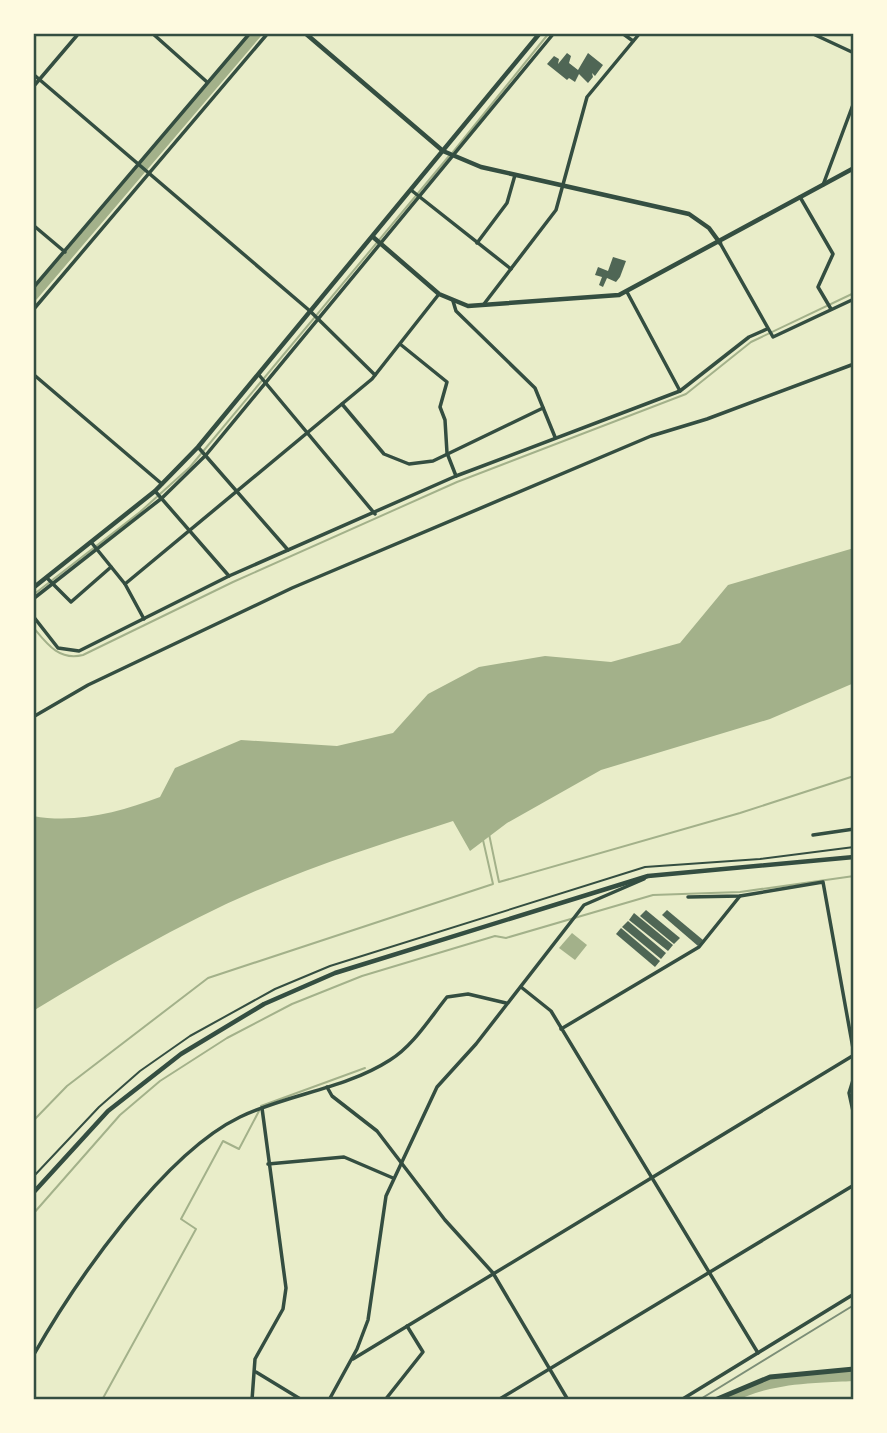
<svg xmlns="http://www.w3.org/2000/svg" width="887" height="1433" font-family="'Public Sans',sans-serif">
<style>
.water{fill:#a3b18a}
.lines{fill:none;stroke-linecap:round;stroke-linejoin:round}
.stream{stroke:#a3b18a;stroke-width:2}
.river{stroke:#a3b18a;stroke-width:10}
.building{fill:#4f6655}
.path{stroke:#344e41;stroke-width:2}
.minor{stroke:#344e41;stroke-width:3.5}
.tertiary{stroke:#344e41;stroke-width:4.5}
.secondary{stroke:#344e41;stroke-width:4.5}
.trunk{stroke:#344e41;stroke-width:5}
.rail{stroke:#7c8e77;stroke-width:2}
.neatline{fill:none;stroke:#344e41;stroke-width:2.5}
</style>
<rect width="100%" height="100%" fill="#e9edc9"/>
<g class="water">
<path d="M854,548V683L770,719L601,770L507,823L470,851L453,821C388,842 321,863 258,890C180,923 105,968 33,1011V816C76,824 120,812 160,797L175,768L241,740L337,746L393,733L428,694L479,667L545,656L611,662L680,643L728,585Z"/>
<polygon points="572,933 587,945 575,960 559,948"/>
</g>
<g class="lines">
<g class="stream">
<polyline points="453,152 549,33"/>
<polyline points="33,595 140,512 190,467 449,156"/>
<path d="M33,627C47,644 59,661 83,655L233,582L457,482L686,394L751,342L854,293"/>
<polyline points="489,834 499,882 740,813 854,776"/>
<polyline points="261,1106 365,1068"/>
<polyline points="33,1121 67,1086 208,978 493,884 483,840"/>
<polyline points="33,1214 120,1115 160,1081 227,1038 292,1004 362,976 495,936 506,938 653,895 740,892 854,876"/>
<polyline points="102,1400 196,1229 181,1219 223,1141 239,1149 259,1111"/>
</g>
<g class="river">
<polyline points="33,296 257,33"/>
<path d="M728,1400C763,1378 814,1378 854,1376"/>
</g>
</g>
<g class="building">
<polygon points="567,53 571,56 569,63 578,70 588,53 603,65 595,76 592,73 593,77 588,83 579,74 575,82 569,78 567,80 547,64 554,56 559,59 558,64"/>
<polygon points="613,257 626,261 620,277 616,282 607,278 603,287 599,285 602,277 595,275 598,267 608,271"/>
<polygon points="646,910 680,938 674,944 640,916"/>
<polygon points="667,910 703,940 698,946 662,915"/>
<polygon points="634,913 673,945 668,951 629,920"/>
<polygon points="628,921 666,953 661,959 622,927"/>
<polygon points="621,928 660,961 655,967 616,934"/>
</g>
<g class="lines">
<polyline class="path" points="33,1177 99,1107 140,1071 190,1036 275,989 330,966 645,867 760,859 854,847"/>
<g class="minor">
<polyline points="152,33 207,82"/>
<polyline points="622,33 633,41"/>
<polyline points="811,33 854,53"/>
<polyline points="33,74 310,311 375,375"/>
<polyline points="33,87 79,33"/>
<polyline points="823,185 854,102"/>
<polyline points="411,190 511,269"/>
<polyline points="800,197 833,254 818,287 831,309"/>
<polyline points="33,225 65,252"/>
<polyline points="477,243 507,203 515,175"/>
<polyline points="720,243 773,337 854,299"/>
<polyline points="33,288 250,33"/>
<polyline points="627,292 680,391"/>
<polyline points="453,301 456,311 535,388 555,437"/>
<polyline points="484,304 556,210 587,97 640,33"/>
<polyline points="33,310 268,33"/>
<polyline points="400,344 447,382 440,407 445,420 447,453 456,476"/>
<polyline points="33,374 162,484"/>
<polyline points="259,375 375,514"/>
<polyline points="342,404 384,454 409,464 433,461 543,408"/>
<polyline points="198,447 288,550"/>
<polyline points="155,491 229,576"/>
<polyline points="91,542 125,584 144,619"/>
<polyline points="47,578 71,602 111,567"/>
<polyline points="125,584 372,379 439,294"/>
<polyline points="33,599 162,498 206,455 554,33"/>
<polyline points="33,616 58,648 79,651 229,576 456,476 680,391 749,337 767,329"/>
<polyline points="33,717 88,685 292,588 651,436 707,419 854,364"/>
<polyline points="813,835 854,829"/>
<polyline points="688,897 740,896 823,882 854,1054"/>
<polyline points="521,987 551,1011 758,1353"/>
<polyline points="561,1029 699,947 740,896"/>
<polyline points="854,1077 849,1093 854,1116"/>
<polyline points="327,1087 332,1096 377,1131 445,1220 493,1273 568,1400"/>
<polyline points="268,1164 344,1157 393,1178"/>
<path d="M33,1356C75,1282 163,1154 240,1117C288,1094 345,1089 390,1060C413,1046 430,1018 447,997L468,994L506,1003"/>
<polyline points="353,1359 854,1055"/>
<polyline points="256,1372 302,1400"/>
<polyline points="252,1400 255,1359 283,1309 286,1288 262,1108"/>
<polyline points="329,1400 357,1349 368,1320 386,1196 437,1087 476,1044 584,905 644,879"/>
<polyline points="385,1400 423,1352 407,1326"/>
<polyline points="498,1400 854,1185"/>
<polyline points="681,1400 854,1294"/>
</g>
<g class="tertiary">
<polyline points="305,33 443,151 481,167 689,214 709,228 720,243"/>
<polyline points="373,237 439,294 468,306 619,295 854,168"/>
<polyline points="33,588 155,491 198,447 540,33"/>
</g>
<polyline class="secondary" points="33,1193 108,1111 181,1054 264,1004 335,973 648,876 854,857"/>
<polyline class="trunk" points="715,1400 770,1377 854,1369"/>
<polyline class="rail" points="699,1400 854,1305"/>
</g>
<rect width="887" height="1433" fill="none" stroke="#fefae0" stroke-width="70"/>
<rect x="35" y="35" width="817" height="1363" class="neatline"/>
</svg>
